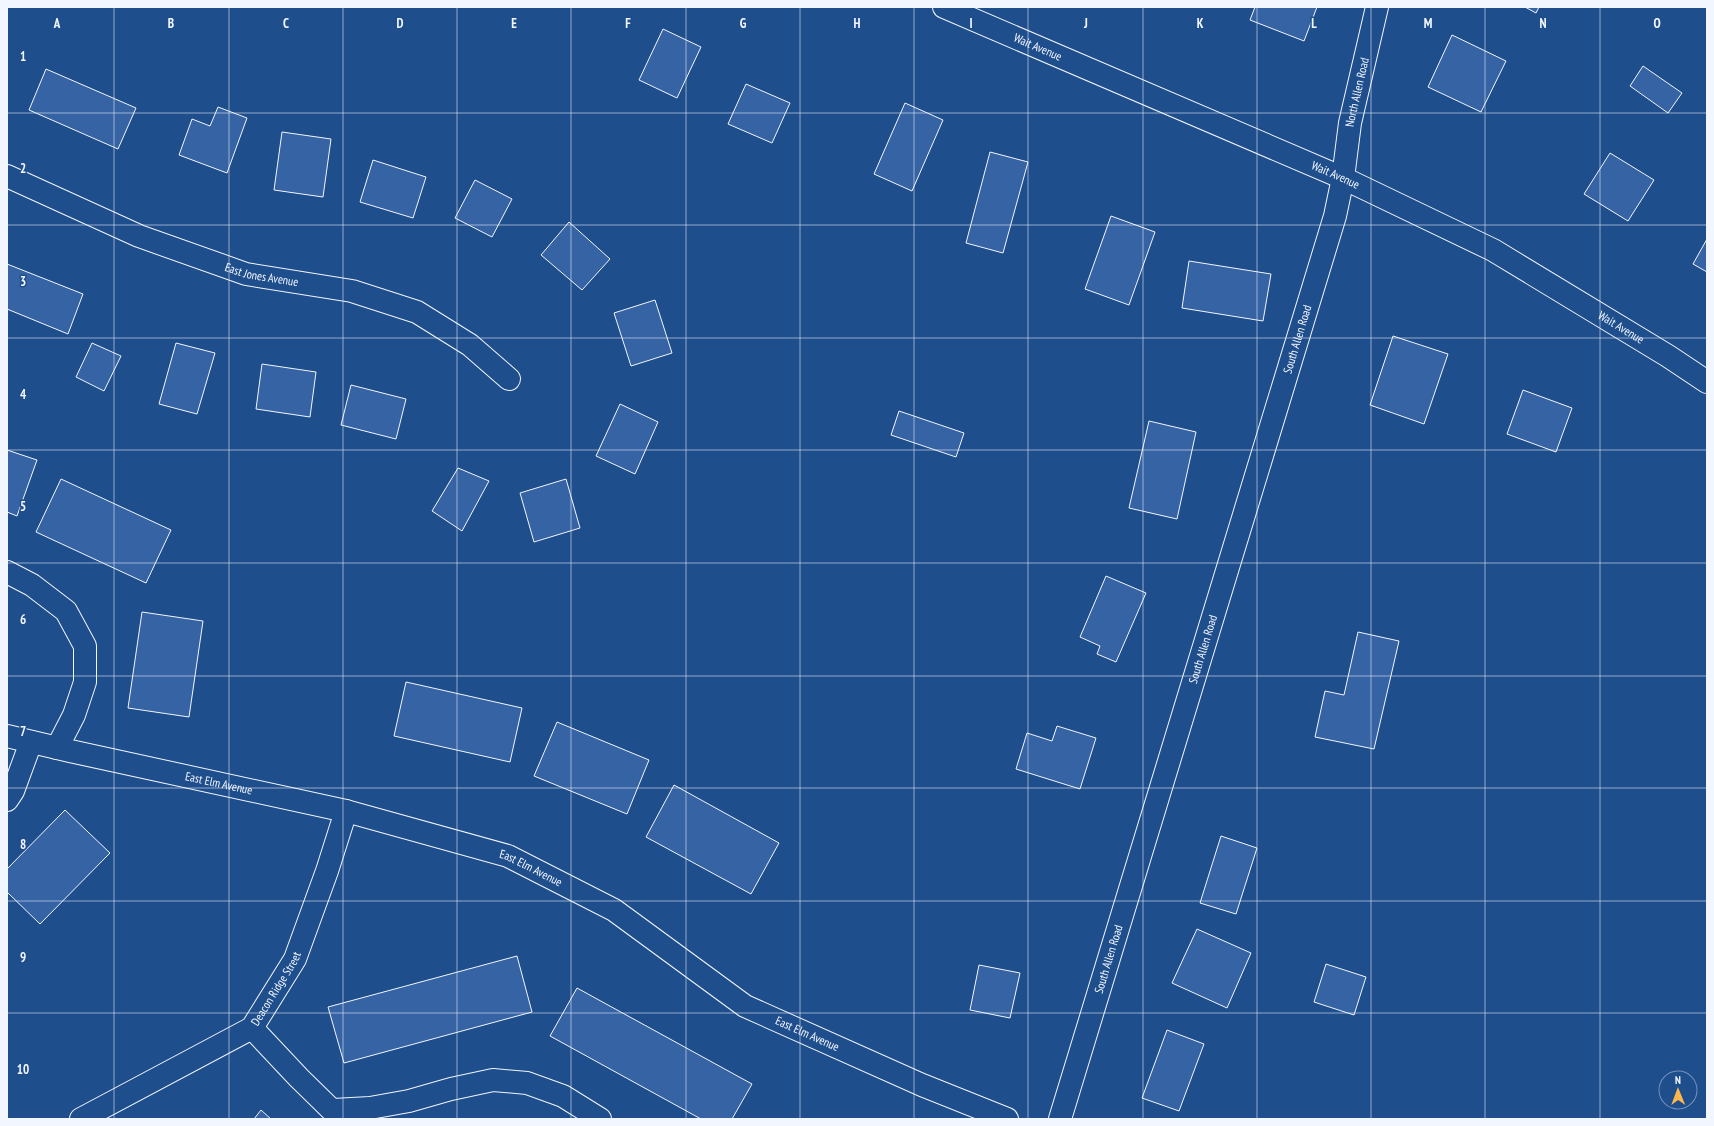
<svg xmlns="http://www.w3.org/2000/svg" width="1714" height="1126" font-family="'PT Sans Narrow',sans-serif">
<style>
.building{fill:#3563a3;stroke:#f2f6ff}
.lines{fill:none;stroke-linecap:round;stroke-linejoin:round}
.minor-casing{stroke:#f2f6ff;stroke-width:24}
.tertiary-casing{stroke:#f2f6ff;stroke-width:24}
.secondary-casing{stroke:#f2f6ff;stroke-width:24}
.minor{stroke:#1f4e8c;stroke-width:22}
.tertiary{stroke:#1f4e8c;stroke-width:22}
.secondary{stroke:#1f4e8c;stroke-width:22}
.grid{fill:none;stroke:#f2f6ff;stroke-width:1;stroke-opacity:0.55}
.labels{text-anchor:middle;stroke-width:3;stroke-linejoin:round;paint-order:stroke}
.street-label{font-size:12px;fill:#f2f6ff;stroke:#1f4e8c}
.grid-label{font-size:13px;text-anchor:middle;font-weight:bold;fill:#f2f6ff;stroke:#1f4e8c;stroke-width:3;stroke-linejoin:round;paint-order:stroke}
</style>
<rect width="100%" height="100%" fill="#1f4e8c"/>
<g class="building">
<polygon points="1255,7 1317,7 1304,41 1250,20"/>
<polygon points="1525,7 1539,7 1536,13"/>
<polygon points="663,29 701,47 677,98 639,80"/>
<polygon points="1452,35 1506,61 1481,112 1428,87"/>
<polygon points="1643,66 1682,93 1668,113 1630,86"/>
<polygon points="46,69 136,108 118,149 29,110"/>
<polygon points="746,84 790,103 772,143 728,124"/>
<polygon points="905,103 943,120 912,191 874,174"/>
<polygon points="218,107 247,118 227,173 179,155 192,119 210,126"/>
<polygon points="282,132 331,139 323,197 274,190"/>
<polygon points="990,152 1028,162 1003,253 966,243"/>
<polygon points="1610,153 1654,180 1628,221 1584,194"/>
<polygon points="373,160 426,177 413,218 360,202"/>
<polygon points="475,180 512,199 492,237 455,218"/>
<polygon points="1111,216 1155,232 1129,305 1085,289"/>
<polygon points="569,222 610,259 582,290 541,255"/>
<polygon points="1707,239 1707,272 1693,264"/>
<polygon points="1189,261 1271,274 1263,321 1182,308"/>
<polygon points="7,264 83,294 68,334 7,309"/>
<polygon points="655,300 672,353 631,366 614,313"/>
<polygon points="1393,336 1448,354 1424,424 1370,405"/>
<polygon points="92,343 121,356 104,391 76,377"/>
<polygon points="176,343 215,353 197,414 159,404"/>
<polygon points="262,364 316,372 310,417 256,409"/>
<polygon points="351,385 406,399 396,439 341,425"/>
<polygon points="1523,390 1572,408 1556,452 1507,434"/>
<polygon points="620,404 658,422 635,474 596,456"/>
<polygon points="899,411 964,433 956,457 891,435"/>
<polygon points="1149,421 1196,432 1177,519 1129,508"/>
<polygon points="7,450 37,460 17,516 7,512"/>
<polygon points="458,468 489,481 462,531 432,511"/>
<polygon points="61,479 171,530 146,583 36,532"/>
<polygon points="566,479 580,528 534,542 520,493"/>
<polygon points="1106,576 1146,593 1116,662 1097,654 1100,646 1080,637"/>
<polygon points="142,612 203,621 189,717 128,708"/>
<polygon points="1358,632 1399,641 1374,749 1315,737 1325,691 1344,695"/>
<polygon points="406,682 522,708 510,762 394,736"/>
<polygon points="557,722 649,760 627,814 534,776"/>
<polygon points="1057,726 1096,738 1080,789 1016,769 1027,733 1052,741"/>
<polygon points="674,785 779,843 751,894 646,837"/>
<polygon points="65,810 110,853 40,924 7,892 7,869"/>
<polygon points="1221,836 1257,848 1236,914 1200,903"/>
<polygon points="1197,929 1251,953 1227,1008 1172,983"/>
<polygon points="517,956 532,1012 344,1063 328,1007"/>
<polygon points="1326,964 1366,977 1354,1015 1314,1002"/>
<polygon points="979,965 1020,973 1010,1018 970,1010"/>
<polygon points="577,988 752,1084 732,1119 701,1119 550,1036"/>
<polygon points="1167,1030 1204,1044 1179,1111 1142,1098"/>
<polygon points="261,1110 271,1119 254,1119"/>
</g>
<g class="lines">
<defs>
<g id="minor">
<path id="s1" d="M7,176L139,236L246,274L352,291L417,312L470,345L509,379"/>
<polyline points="7,572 32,585 66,611 85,646 85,682 74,715 57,748"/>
<path id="s2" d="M7,736L70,751L346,811L508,856L614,910L745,1006L922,1085L1007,1119"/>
<polyline points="7,800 13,791 31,742"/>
<polyline points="252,1028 299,1078 341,1119"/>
<polyline points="333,1110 370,1108 409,1101 451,1089 493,1080 527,1083 563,1096 600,1119"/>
<path id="s3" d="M81,1119L252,1028L295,959L327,871L346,811"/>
<path id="s4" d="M1060,1119L1335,216L1343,178"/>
</g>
<g id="tertiary">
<path id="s5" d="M1343,178L1350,123L1377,7"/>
</g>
<g id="secondary">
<path id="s6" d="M944,7L1343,178L1493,250L1668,356L1707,382"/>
</g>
</defs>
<use href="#minor" class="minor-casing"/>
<use href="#tertiary" class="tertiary-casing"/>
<use href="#secondary" class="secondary-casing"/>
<use href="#minor" class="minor"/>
<use href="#tertiary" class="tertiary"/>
<use href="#secondary" class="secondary"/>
</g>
<path class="grid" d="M114,7V1119M229,7V1119M343,7V1119M457,7V1119M571,7V1119M686,7V1119M800,7V1119M914,7V1119M1028,7V1119M1143,7V1119M1257,7V1119M1371,7V1119M1485,7V1119M1600,7V1119M7,113H1707M7,225H1707M7,338H1707M7,450H1707M7,563H1707M7,676H1707M7,788H1707M7,901H1707M7,1013H1707"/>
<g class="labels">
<g class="street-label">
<text dy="4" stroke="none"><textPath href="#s6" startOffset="102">Wait Avenue</textPath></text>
<text dy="4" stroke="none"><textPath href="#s5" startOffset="87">North Allen Road</textPath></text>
<text dy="4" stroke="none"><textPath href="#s6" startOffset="426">Wait Avenue</textPath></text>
<text dy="4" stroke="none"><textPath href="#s1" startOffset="274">East Jones Avenue</textPath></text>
<text dy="4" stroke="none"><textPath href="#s6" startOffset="750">Wait Avenue</textPath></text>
<text dy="4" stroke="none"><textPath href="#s4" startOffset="815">South Allen Road</textPath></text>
<text dy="4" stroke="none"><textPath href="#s4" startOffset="491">South Allen Road</textPath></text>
<text dy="4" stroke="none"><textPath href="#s2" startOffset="217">East Elm Avenue</textPath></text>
<text dy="4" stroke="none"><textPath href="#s2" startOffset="541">East Elm Avenue</textPath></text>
<text dy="4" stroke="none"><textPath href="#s4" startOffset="167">South Allen Road</textPath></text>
<text dy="4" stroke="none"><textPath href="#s3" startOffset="240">Deacon Ridge Street</textPath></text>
<text dy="4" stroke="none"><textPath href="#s2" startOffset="865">East Elm Avenue</textPath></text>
</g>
</g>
<g class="grid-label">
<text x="57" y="28">A</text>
<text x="171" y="28">B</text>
<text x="286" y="28">C</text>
<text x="400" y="28">D</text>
<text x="514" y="28">E</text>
<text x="628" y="28">F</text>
<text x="743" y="28">G</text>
<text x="857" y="28">H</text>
<text x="971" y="28">I</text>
<text x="1086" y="28">J</text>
<text x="1200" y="28">K</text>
<text x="1314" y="28">L</text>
<text x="1428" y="28">M</text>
<text x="1543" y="28">N</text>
<text x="1657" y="28">O</text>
<text x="23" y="61">1</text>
<text x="23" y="173">2</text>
<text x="23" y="286">3</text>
<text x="23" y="399">4</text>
<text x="23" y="511">5</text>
<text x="23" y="624">6</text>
<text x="23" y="736">7</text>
<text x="23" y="849">8</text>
<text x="23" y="962">9</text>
<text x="23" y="1074">10</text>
</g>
<rect width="1714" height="1126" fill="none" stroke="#f2f6ff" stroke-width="16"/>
<g transform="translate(1678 1090) rotate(359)"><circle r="19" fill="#1f4e8c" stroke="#7391ba"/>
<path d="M0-3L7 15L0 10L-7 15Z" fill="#ffb74d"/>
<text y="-6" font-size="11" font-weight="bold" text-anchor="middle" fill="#f2f6ff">N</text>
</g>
</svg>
